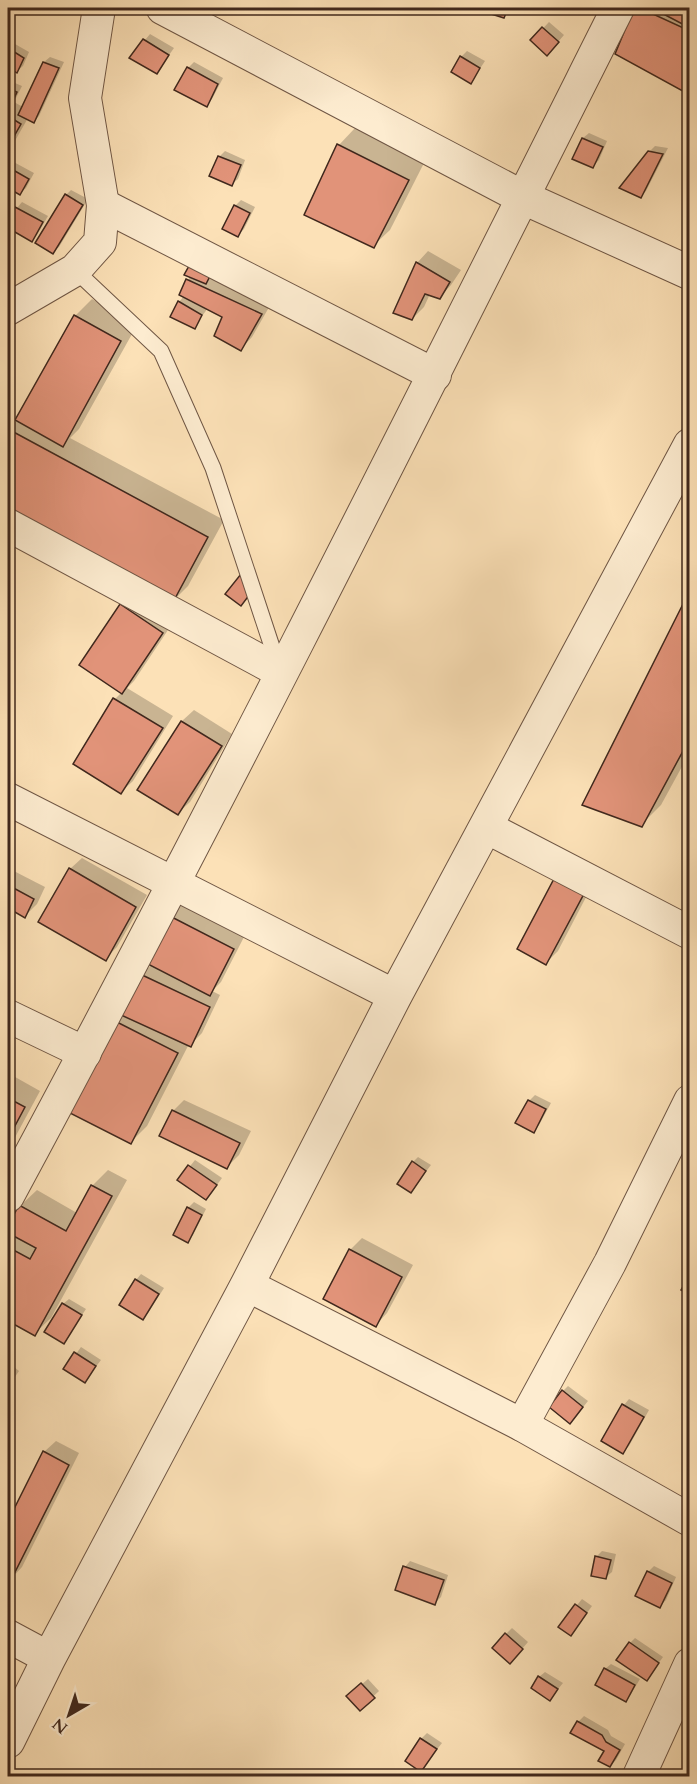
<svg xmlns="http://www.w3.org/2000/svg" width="697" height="1784" font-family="Cardo,serif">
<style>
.shadow{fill:#0003}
.building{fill:#e19379;stroke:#40281d;stroke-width:1.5}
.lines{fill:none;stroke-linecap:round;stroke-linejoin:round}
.service-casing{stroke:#6f5644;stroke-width:17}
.minor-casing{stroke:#6f5644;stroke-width:34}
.tertiary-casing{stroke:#6f5644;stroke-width:35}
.service{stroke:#fdecd0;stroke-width:15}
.minor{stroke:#fdecd0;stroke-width:32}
.tertiary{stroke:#fdecd0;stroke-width:33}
</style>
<rect width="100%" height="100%" fill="#fce1b7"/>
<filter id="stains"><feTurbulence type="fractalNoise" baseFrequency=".00333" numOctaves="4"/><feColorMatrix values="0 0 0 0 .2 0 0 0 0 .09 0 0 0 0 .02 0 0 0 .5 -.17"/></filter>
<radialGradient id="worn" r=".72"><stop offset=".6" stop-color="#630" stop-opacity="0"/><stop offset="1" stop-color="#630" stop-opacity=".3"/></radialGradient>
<g class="shadow">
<polygon points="488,8 511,8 504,17 487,11"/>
<polygon points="636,8 690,8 690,93 617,53"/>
<polygon points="549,22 564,35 553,48 532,40"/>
<polygon points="150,34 174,48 157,72 131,57"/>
<polygon points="8,40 29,52 23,66 17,71 8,65"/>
<polygon points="467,51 485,61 471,82 461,57"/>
<polygon points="50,57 64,62 39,116 34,121 28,118 8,153 8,80 22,86 14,102 23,107 44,62"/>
<polygon points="194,62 223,78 212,99 206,105 188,68"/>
<polygon points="355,128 424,163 390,230 373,246 306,215 339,145"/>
<polygon points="589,133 607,141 599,160 593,166 574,158 583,138"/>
<polygon points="655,146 668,148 646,191 640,197 649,152"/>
<polygon points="225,151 245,160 238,179 232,184 219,157"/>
<polygon points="10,160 34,173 26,188 20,193 15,191 8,204 8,163"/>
<polygon points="71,190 88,199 59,247 53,252 66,195"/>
<polygon points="241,200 255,207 244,229 238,235 235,206"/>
<polygon points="22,202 48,216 37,235 32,240 8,226 17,208"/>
<polygon points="428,251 461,270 451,285 440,297 430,294 424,307 412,319 417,263"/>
<polygon points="195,258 272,302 252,337 241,349 224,316 208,308 194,327 179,302 184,296"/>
<polygon points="92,299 137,325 79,429 70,438 224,520 188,586 172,602 8,514 8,430 18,419 75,316"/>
<polygon points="690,593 690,752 661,805 641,825"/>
<polygon points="133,594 174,621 134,681 127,688 173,716 133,781 121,792 75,763 115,699 122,692 122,605"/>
<polygon points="194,710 232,734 190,802 178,813 139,789 182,721"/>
<polygon points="82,858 147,895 117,947 105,959 70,869"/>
<polygon points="8,868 45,887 37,904 25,916 8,907"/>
<polygon points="596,878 558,951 546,963 519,948"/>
<polygon points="175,901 244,937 221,982 212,991 220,995 202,1033 190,1045 189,1044 147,1126 131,1142 64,1109 141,975 152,964"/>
<polygon points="8,1073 40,1091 12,1143 8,1147"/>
<polygon points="535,1095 551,1103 539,1125 533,1131 517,1123 530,1100"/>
<polygon points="184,1100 251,1131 239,1155 227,1167 173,1111"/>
<polygon points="418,1157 431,1165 411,1191 413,1162"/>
<polygon points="195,1160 222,1178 211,1193 179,1180"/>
<polygon points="108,1170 127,1180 51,1318 34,1334 8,1319 8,1238 12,1233 8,1229 20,1206 37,1190 77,1213 92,1186"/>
<polygon points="194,1202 206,1209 193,1235 188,1241 188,1208"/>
<polygon points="362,1238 413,1265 387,1313 376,1325 325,1298 350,1250"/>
<polygon points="141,1274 164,1288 148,1313 143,1318 136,1280"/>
<polygon points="69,1299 86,1309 64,1342 63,1304"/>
<polygon points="81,1347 101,1360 85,1381 65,1369"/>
<polygon points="8,1362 19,1371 8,1387"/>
<polygon points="568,1386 588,1401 576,1416 563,1391"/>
<polygon points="629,1399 649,1410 629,1446 623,1452 624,1405"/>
<polygon points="56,1441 79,1453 22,1567 11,1579 8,1577 8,1525 44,1452"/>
<polygon points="602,1551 616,1554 612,1572 606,1577 596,1557"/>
<polygon points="410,1561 448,1575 441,1597 435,1603 405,1567"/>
<polygon points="654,1566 676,1577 666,1600 660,1606 648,1572"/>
<polygon points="582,1599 592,1606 576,1628 560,1626"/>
<polygon points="512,1628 528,1642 516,1656 506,1634"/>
<polygon points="635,1638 663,1657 647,1679 630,1643"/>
<polygon points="611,1664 640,1679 631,1694 626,1700 605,1669"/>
<polygon points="545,1672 563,1683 550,1699 539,1677"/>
<polygon points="368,1679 379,1691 360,1709 354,1691"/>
<polygon points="584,1716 608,1730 611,1736 625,1744 616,1760 610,1766 606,1751 578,1722"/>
<polygon points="427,1733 442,1743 421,1770 421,1739"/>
</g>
<g class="building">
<polygon points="487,8 508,8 504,18 485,12"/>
<polygon points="634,8 640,8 690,31 690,95 615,54"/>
<polygon points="652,8 690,8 690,28"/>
<polygon points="542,27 559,42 547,56 530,40"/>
<polygon points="143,39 169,55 157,74 129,58"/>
<polygon points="8,48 24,58 17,73 8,67"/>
<polygon points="460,56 480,68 471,84 451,72"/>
<polygon points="43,62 59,68 34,123 18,115"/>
<polygon points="187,67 218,84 207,107 174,90"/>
<polygon points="8,88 17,92 9,109 8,109"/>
<polygon points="8,116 21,124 8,147"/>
<polygon points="582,138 603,147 593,168 572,159"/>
<polygon points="337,144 409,180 374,248 304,215"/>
<polygon points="648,151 663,154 641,198 619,188"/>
<polygon points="218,156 241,165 232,186 209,176"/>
<polygon points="8,167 29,179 20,195 8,188"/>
<polygon points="65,194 83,205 53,254 35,243"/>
<polygon points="234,205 250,213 238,237 222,229"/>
<polygon points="15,207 43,222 32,242 8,228 8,221"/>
<polygon points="194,257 214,268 206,284 184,275"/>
<polygon points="416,262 450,282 440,299 425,294 412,320 393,313"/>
<polygon points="186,279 262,314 241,351 214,336 222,317 179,295"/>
<polygon points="178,301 202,315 195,329 170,317"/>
<polygon points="74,315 121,341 63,447 15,420"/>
<polygon points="8,429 208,537 172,604 8,515"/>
<polygon points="241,574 256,586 241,606 225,594"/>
<polygon points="690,590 690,738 642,827 582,805"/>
<polygon points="120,604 163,633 122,694 79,665"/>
<polygon points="113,698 163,728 121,794 73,764"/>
<polygon points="181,721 222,746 178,815 137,790"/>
<polygon points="69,868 136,907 106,961 38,922"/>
<polygon points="556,875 586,890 546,965 517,949"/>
<polygon points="8,885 34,899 25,918 8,908"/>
<polygon points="162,912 234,949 210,996 138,959"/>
<polygon points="140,974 210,1007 191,1047 121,1015"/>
<polygon points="109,1018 178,1053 131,1144 62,1109"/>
<polygon points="8,1098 25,1107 8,1139"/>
<polygon points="528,1100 546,1109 534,1133 515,1123"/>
<polygon points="172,1110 240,1143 227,1169 159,1136"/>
<polygon points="412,1161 426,1171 411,1193 397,1184"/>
<polygon points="188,1165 217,1185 206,1200 177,1180"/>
<polygon points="91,1185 112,1196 35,1336 8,1321 8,1247 30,1259 36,1248 8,1233 8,1226 19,1205 66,1231"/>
<polygon points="187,1207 202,1215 188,1243 173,1235"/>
<polygon points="349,1249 402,1277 376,1327 323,1299"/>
<polygon points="690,1275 690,1295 681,1290"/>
<polygon points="135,1279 159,1294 143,1320 119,1305"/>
<polygon points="62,1303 82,1315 64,1344 44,1332"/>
<polygon points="74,1352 96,1366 85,1383 63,1369"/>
<polygon points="562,1390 583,1407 570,1424 549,1407"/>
<polygon points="622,1404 644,1417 623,1454 601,1441"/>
<polygon points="43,1451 69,1465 11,1580 8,1579 8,1521"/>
<polygon points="595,1556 611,1560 606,1579 591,1576"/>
<polygon points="403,1566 444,1580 435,1605 395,1590"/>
<polygon points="647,1571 672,1583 660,1608 635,1596"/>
<polygon points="575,1604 587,1613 571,1636 558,1627"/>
<polygon points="505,1633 523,1649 510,1664 492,1648"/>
<polygon points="629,1642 659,1663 647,1681 616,1660"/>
<polygon points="604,1668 635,1685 626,1702 595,1685"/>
<polygon points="538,1676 558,1689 550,1701 531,1688"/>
<polygon points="361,1683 375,1698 360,1711 346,1696"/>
<polygon points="577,1721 602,1735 606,1742 620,1750 610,1767 598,1761 604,1751 570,1733"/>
<polygon points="420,1738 437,1749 421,1772 405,1761"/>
</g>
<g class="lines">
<defs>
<polyline id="service" points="75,270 161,351 213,468 279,668"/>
<g id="minor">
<polyline points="103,205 435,375"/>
<polyline points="8,309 75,270 100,242 103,205 85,98 99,8"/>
<polyline points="8,525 281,672"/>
<polyline points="8,799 395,996"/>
<polyline points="486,827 690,933"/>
<polyline points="8,1016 85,1053"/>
<path d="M8,1196C219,804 418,406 618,8"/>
<polyline points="247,1285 522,1425 690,1520"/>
<polyline points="522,1425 610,1263 690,1101"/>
<polyline points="8,1636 49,1658"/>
<polyline points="639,1776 690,1664"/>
</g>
<g id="tertiary">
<polyline points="163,8 522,197 690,273"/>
<polyline points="8,1741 49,1658 247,1285 395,996 690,445"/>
</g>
</defs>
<use href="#service" class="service-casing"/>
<use href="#minor" class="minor-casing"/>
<use href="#tertiary" class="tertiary-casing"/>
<use href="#service" class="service"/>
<use href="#minor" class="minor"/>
<use href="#tertiary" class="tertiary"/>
</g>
<rect width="697" height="1784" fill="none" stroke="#fce1b7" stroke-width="30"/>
<rect x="9" y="9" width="679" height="1766" fill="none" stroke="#40281d" stroke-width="3"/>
<rect x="15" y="15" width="667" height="1754" fill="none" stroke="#40281d" stroke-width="1.5"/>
<g transform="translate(69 1715) rotate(219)" stroke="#fdecd0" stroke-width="4.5" paint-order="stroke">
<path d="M0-4.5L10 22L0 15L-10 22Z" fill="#40281d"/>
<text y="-9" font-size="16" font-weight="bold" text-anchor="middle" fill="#40281d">N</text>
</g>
<rect width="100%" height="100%" filter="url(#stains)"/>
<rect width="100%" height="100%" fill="url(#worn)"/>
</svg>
